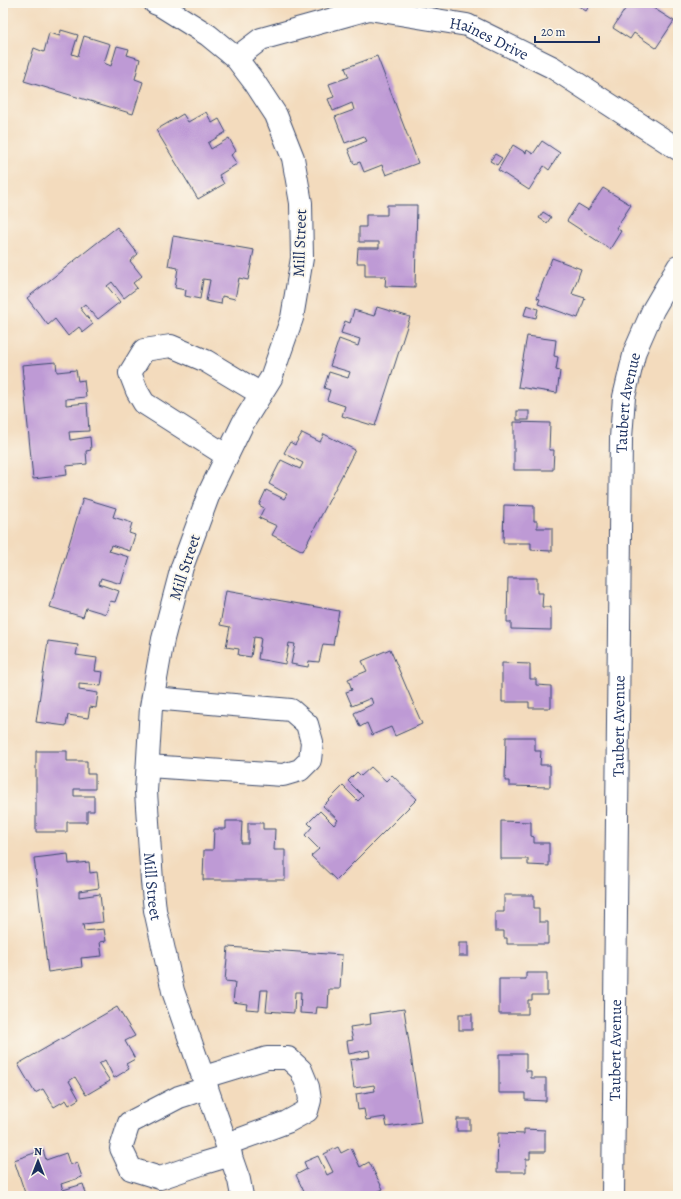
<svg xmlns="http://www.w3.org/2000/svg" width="681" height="1199" font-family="Alegreya,serif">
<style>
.building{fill:#be9ad5}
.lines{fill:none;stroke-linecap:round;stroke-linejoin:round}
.minor-casing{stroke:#3b496c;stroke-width:24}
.minor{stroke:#fff;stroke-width:22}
.labels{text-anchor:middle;stroke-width:4;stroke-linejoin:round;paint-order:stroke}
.street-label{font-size:16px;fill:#1b2f5e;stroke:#fbf7ec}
</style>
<rect width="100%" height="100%" fill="#fbf7ec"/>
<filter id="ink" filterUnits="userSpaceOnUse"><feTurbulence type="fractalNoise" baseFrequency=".025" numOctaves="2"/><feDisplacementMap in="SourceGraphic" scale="8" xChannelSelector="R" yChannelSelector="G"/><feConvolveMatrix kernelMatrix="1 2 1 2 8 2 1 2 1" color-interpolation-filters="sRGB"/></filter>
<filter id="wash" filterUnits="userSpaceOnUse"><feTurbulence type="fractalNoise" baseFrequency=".012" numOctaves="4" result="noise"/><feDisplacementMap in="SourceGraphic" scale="16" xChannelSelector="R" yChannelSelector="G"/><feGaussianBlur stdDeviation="0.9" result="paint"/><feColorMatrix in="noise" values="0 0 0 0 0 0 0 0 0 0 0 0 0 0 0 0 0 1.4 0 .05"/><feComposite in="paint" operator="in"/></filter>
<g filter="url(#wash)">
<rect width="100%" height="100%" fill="#f3dbbd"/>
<g id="blocks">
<g class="building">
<polygon points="574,3 591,3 586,11"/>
<polygon points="629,3 649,3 651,4 650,6 674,21 656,48 634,33 630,39 613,28"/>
<polygon points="61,30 78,35 72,54 78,56 84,36 110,44 104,63 111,66 117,46 129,49 127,55 140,59 135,79 143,82 133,114 24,81 34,48 44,52 49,33 60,36"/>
<polygon points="377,56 418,163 386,175 382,165 364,172 360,162 354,164 348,149 367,141 364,136 345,143 335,117 354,110 352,103 333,111 328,99 334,97 329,84 349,77 345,68"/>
<polygon points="206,112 212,123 219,119 226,132 208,143 211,149 229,138 236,151 231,155 237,164 219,175 224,184 198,199 156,130 183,114 188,122"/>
<polygon points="542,141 560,153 549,170 544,166 529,190 498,170 513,145 526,153 527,150 533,154"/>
<polygon points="495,154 502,158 497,165 490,161"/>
<polygon points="603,188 631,205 616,228 621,231 610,249 567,221 578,204 588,210"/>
<polygon points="387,205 417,205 415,287 385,286 386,276 365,276 365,263 357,263 358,248 379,248 379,242 359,242 359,227 366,227 366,215 387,215"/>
<polygon points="543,212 551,217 547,223 539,218"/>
<polygon points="117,227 138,254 130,261 142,276 133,283 137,288 124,298 112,282 107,286 120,302 98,319 85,304 80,308 93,324 83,332 79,327 68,336 55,319 48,325 27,298"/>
<polygon points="173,236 254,250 248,280 239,278 235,299 222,296 221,304 206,301 210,280 203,279 200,299 185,296 186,290 175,288 178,268 168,266"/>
<polygon points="552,258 581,269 572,294 585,298 578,318 538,304 540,299 537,298"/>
<polygon points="527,305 538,309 536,318 524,315"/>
<polygon points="377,307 410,317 375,426 342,416 345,406 327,400 330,390 324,388 329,372 348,378 350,372 330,366 339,339 358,346 360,339 341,333 345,321 350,323 354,310 374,316"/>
<polygon points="527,336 556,340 554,356 558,357 556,370 560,371 557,393 518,387"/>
<polygon points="56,362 57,372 76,370 78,381 84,380 86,397 66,399 66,405 87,403 89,431 69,432 70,440 90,437 91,450 86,451 87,464 66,466 67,475 33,479 22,365"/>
<rect x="517" y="411" width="12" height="9"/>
<polygon points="514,422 550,423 549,450 554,450 553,470 514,470"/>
<polygon points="302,433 320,442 324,434 355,450 303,551 272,535 277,526 259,518 264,508 259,505 266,490 284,499 287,494 269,484 281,460 300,469 303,463 284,453 290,442 295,445"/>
<polygon points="83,498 116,508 113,517 132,523 129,533 135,535 130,551 111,545 109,551 129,557 121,584 101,578 99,584 119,591 115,602 110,601 106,614 86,608 83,617 50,607"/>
<polygon points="504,505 534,506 534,521 537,521 537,528 552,528 552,551 531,550 531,543 503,543"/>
<polygon points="508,578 537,578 537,593 543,593 542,607 551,607 551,630 511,629 511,622 507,622"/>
<polygon points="226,591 339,611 333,645 323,644 319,662 309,661 308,667 291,664 295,644 289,643 285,664 258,659 261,638 254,637 251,657 238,655 239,649 226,647 230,627 220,625"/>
<polygon points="48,641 78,645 76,655 97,658 95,671 103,672 101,686 79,684 79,690 98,693 96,708 90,707 88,718 68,715 66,726 36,722"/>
<polygon points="390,649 422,724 395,736 391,727 372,735 367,723 360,727 354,713 373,704 371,698 352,706 346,692 352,690 348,679 367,671 362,661"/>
<polygon points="502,663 530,664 530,679 536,679 536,685 551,686 551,708 529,708 529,702 502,702"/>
<polygon points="506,737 535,737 535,751 541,751 540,765 550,765 550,787 509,786 509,781 505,781"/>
<polygon points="36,751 67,751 67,761 87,761 87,774 95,774 95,789 74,789 74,796 94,796 94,811 87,811 87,822 67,822 67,832 36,832"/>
<polygon points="371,767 386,781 392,775 417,799 336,880 311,856 319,849 305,835 312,827 308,823 320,811 334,825 338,820 323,806 343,786 358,801 363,796 348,781 357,772 361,776"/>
<polygon points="226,821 242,821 241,843 248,843 248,823 263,823 263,829 275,829 274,850 285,850 285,880 203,880 204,850 213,850 214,829 226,829"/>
<polygon points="501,821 531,822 531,836 534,837 534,843 549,843 549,866 528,865 528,859 501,859"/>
<polygon points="68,854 69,864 89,862 90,873 97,872 99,888 79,891 79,897 100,894 103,922 83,924 84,931 104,929 106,941 100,942 102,956 81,958 82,967 48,972 34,858"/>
<polygon points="504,895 534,895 534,908 539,908 539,922 548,922 548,944 507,944 507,938 504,938 504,931 495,931 495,912 504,912"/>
<rect x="459" y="943" width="9" height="13"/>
<polygon points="228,947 342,955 340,989 329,989 328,1008 317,1007 316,1014 300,1013 301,992 295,992 294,1013 266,1011 268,990 261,990 259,1010 246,1009 247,1004 233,1002 235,982 225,981"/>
<polygon points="526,973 547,973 547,995 532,995 532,1000 528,1000 528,1014 499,1014 499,979 526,979"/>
<polygon points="117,1007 135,1036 125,1041 135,1059 126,1064 129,1069 114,1078 105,1060 99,1064 110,1081 86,1095 75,1077 69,1081 79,1099 69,1105 66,1100 54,1107 43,1089 35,1093 18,1064"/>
<polygon points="404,1009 421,1122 387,1127 385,1117 366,1120 364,1109 358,1110 356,1094 375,1091 374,1085 354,1088 350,1060 370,1057 369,1050 349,1054 347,1041 353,1040 350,1027 371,1024 370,1014"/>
<rect x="459" y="1014" width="13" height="16"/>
<polygon points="499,1054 526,1054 526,1071 531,1071 531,1078 546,1078 546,1101 525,1100 525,1093 499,1093"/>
<rect x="457" y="1119" width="13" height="12"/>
<polygon points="524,1129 545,1130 545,1152 530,1152 530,1159 526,1159 526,1172 497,1172 498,1133 524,1134"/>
<polygon points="338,1147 341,1153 351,1148 360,1167 369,1162 383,1189 369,1196 300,1196 305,1194 296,1175 307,1169 304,1162 318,1156 327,1175 333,1172 324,1154"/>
<polygon points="43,1150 46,1160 66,1153 70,1165 77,1162 82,1177 61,1184 63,1190 83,1184 87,1196 26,1196 14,1160"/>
</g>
</g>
</g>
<g filter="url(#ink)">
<use href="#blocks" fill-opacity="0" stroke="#3b496c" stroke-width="1"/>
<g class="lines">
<defs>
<g id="minor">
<path id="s1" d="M155,3L160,5L208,35L236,58L255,83L276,115L293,158L301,203L302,258L292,318L271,378L243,423L210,491L182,567L163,639L151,707L146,792L152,881L155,910L173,991L239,1180L242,1196"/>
<path id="s2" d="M236,58L261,39L369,9L467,25L552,67L678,149"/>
<polyline points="227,456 144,403 137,391 130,373 144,350 171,346 206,361 261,394"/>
<polyline points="148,766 283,775 300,770 310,760 312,742 307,724 291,710 153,698"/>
<polyline points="204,1077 267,1058 288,1058 301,1070 308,1087 310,1100 307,1111 287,1122 227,1144"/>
<polyline points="207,1088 179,1097 129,1123 121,1148 131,1169 160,1178 204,1163 231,1155"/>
<path id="s3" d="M613,1196L621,438L624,397L635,351L653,310L678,267"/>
</g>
</defs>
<use href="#minor" class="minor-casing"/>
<use href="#minor" class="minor"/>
</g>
</g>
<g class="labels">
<g class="street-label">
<text dy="6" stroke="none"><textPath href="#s2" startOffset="268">Haines Drive</textPath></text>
<text transform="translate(299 243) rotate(-88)" y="6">Mill Street</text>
<text dy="6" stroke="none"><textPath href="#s3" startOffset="794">Taubert Avenue</textPath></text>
<text transform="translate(184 567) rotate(-72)" y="6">Mill Street</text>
<text dy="6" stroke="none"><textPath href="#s3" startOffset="470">Taubert Avenue</textPath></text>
<text dy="6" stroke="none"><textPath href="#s1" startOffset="972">Mill Street</textPath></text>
<text dy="6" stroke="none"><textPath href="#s3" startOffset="146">Taubert Avenue</textPath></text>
</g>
</g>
<rect width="681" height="1199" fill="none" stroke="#fbf7ec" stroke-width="16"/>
<g transform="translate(38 1161)" stroke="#fbf7ec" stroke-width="3" paint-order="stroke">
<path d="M0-3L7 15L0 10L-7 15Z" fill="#1b2f5e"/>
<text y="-6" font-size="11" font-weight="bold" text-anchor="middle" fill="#1b2f5e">N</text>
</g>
<path d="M535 36v6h64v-6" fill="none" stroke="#1b2f5e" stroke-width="2"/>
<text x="541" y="36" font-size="12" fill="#1b2f5e" stroke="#fbf7ec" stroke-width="3" paint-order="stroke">20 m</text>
</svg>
